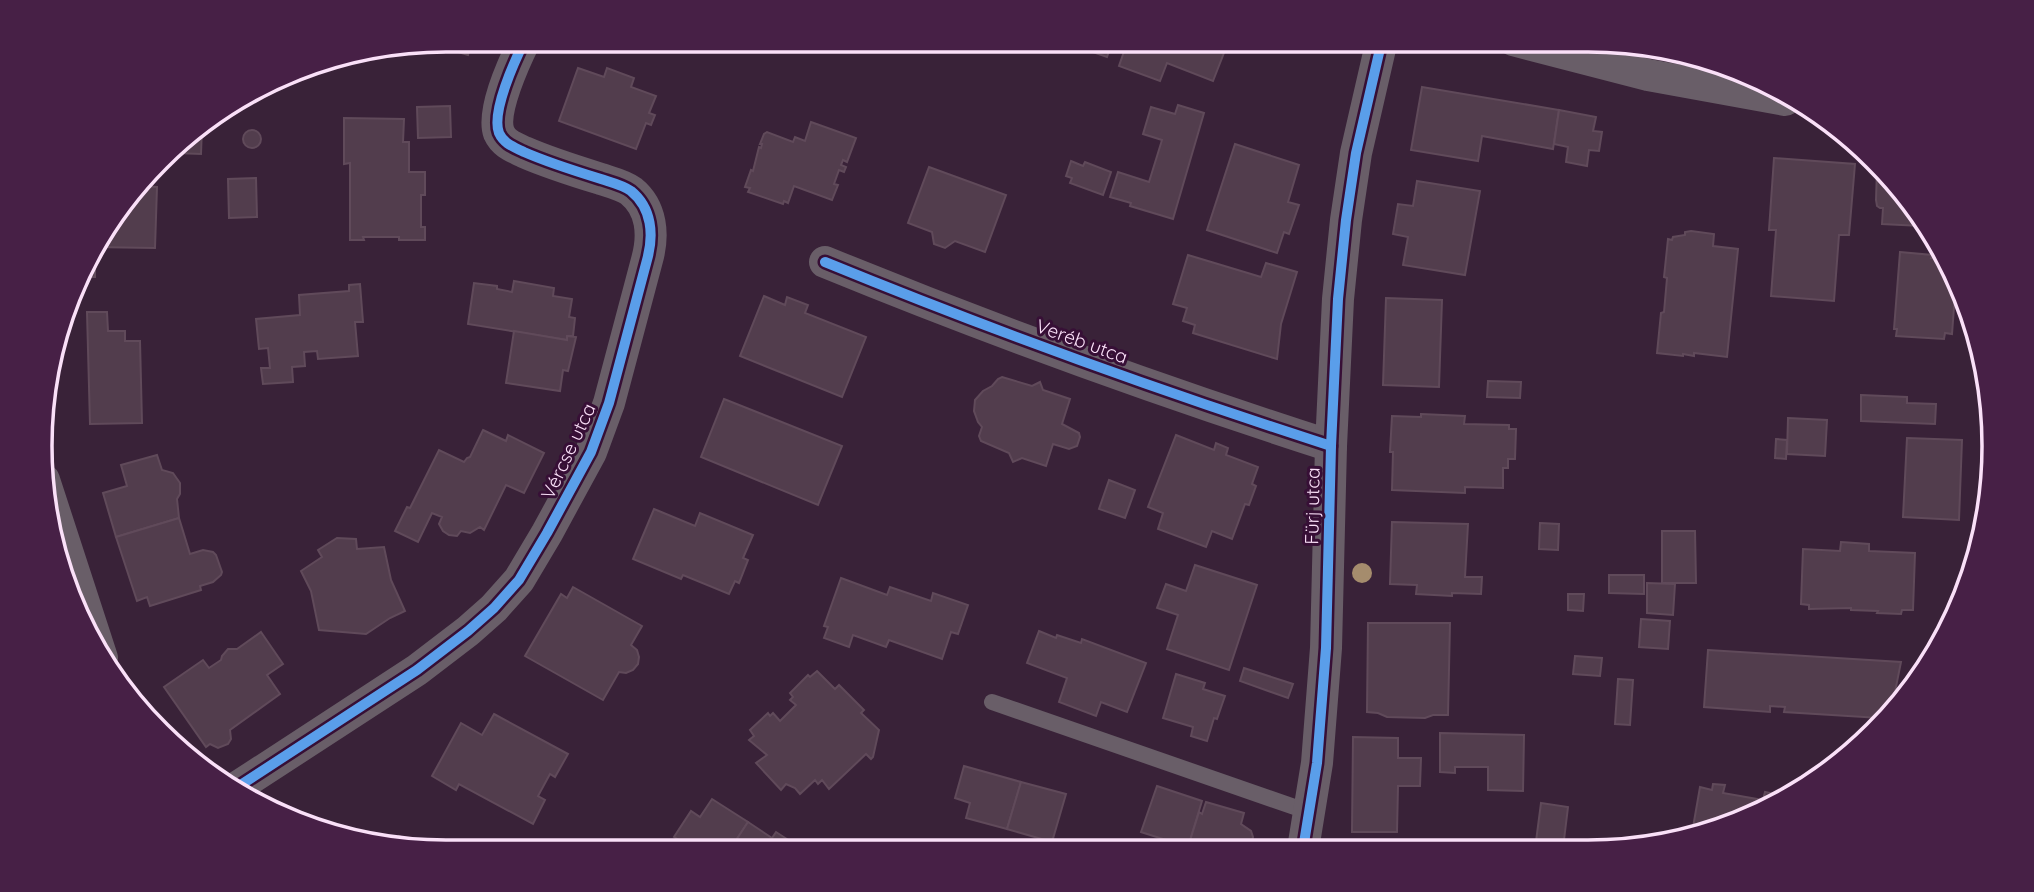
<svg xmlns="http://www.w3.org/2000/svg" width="2034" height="892" font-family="Quicksand,sans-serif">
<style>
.building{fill:#523d4d;stroke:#604a5a;stroke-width:2}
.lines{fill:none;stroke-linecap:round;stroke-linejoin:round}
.service{stroke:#695e68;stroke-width:16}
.minor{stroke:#695e68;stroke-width:32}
.cycleway-casing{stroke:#370f36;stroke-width:15}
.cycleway{stroke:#5a9eea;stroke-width:10}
.tree{fill:#a58c6d}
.labels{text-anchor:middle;stroke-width:6;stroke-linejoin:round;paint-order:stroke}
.street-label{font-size:19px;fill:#fae0f8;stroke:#370f36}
.rim{fill:none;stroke:#fae0f8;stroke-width:3.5}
</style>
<rect width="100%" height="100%" fill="#392238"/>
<g class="building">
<polygon points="446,40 472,40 468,55 428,43"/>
<polygon points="1071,40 1113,40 1107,57 1070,44"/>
<polygon points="1128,40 1229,40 1213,81 1167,63 1160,81 1119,66"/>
<polygon points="578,68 604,77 607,68 634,78 631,87 656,96 649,113 655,115 651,125 646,123 636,149 559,121"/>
<polygon points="1422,87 1559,110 1553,149 1482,136 1478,161 1411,150"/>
<polygon points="1178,105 1204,113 1173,219 1130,206 1131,203 1110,197 1118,172 1149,182 1162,140 1143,134 1151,107 1175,114"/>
<polygon points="450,106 451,137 418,138 417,107"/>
<polygon points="1559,110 1596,117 1593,131 1602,132 1599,151 1589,150 1587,166 1566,162 1568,147 1554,144"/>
<polygon points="344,118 404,119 403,142 409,142 409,172 425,172 425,195 421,195 421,227 425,227 425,240 399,240 399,237 363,237 364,240 350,240 350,163 344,164"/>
<polygon points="811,122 856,138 847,162 843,160 841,165 846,167 844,172 839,170 834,184 838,185 832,200 794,186 788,203 784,201 783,204 748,192 750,188 745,187 751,170 753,171 759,147 761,148 762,144 760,144 764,134 767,132 793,142 795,137 805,141"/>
<polygon points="202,127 201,154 175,153 175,157 166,156 179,141"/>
<circle cx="252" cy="139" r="9"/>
<polygon points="1235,144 1299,165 1288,202 1299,205 1289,234 1284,232 1277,253 1207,230"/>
<polygon points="1774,158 1855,164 1849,235 1839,235 1834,301 1771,296 1776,230 1769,230"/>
<polygon points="1071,161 1083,166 1085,162 1111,172 1103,195 1070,183 1072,178 1066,176"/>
<polygon points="929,167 1006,195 985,252 955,241 945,248 934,244 932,232 908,223"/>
<polygon points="1877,169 1920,226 1882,224 1883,208 1880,208 1877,206 1876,200"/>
<polygon points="256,178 257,217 229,218 228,179"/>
<polygon points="1417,181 1480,191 1465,275 1403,265 1408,237 1393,234 1398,204 1413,206"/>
<polygon points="141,186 157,187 155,248 93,247"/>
<polygon points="1691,231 1714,234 1713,246 1738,249 1727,357 1694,353 1694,356 1683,354 1683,356 1657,353 1661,313 1664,312 1667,278 1664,277 1668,239 1672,240 1673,237 1685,235 1685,232"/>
<polygon points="93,248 95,248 95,277 82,277"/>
<polygon points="1900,252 1932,255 1931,258 1946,259 1952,267 1956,280 1952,334 1945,333 1944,339 1896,336 1897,329 1894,329"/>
<polygon points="1188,255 1261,277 1266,263 1297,272 1281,324 1277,359 1193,333 1195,325 1183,321 1187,308 1173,304"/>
<polygon points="514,281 554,288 553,296 572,299 569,317 575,318 573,336 567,336 567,340 468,324 474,283 497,286 497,289 512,292"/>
<polygon points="360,284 363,322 355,322 358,356 318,359 317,351 304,352 305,366 292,367 293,382 263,384 261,368 270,368 268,348 259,349 256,319 300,315 299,295 349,291 349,285"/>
<polygon points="764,296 785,305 787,297 808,305 805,313 866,337 842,397 740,356"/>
<polygon points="1386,298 1442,300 1439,387 1383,385"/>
<polygon points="87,312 107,312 108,331 125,331 125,341 140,341 142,423 90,424"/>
<polygon points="514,331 567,340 567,336 576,337 568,371 563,370 560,391 506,383"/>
<polygon points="1002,377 1032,386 1040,382 1043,390 1070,399 1062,424 1079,433 1080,437 1077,446 1069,449 1053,444 1046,466 1022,458 1013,462 1009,453 981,441 979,436 982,427 978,422 974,411 975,400 983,391 992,386 998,379"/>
<polygon points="1488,381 1521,382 1520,398 1487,397"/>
<polygon points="1861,395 1907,397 1907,403 1936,404 1935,424 1861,421"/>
<polygon points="724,399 842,446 818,505 701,457"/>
<polygon points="1421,414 1465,416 1464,424 1509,425 1509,429 1516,429 1515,459 1508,459 1508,468 1503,468 1503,488 1465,487 1465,493 1392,490 1393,452 1390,452 1392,416 1421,417"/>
<polygon points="1788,418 1827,420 1825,456 1787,454"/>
<polygon points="483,430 506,441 508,435 544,453 524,493 506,485 484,530 480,527 470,533 461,531 457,536 449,535 443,531 439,524 442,517 432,513 418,542 395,531 407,507 410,508 439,450 464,462 467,458 470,457"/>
<polygon points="1176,435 1214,450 1216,443 1228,448 1226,455 1258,467 1252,484 1256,486 1249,505 1245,504 1232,539 1212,531 1206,547 1158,529 1163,513 1148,507"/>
<polygon points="1907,438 1962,440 1959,520 1903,517"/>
<polygon points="1776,439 1787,440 1786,459 1775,458"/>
<polygon points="157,455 162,470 173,473 180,483 180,494 177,499 179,518 116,537 103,493 127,486 121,465"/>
<polygon points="1109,480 1135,490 1125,518 1099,509"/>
<polygon points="654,509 695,526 700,513 753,535 743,558 748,560 739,583 735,581 729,594 683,575 681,579 633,559"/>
<polygon points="179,518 190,554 203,550 213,552 216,555 222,572 221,575 213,582 200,586 201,590 150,606 147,597 137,601 116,537"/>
<polygon points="1392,522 1468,524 1465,577 1482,577 1481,594 1452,593 1452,596 1416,594 1417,585 1390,584"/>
<polygon points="1540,523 1559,524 1558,550 1539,549"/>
<polygon points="1662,531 1695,531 1696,583 1662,583"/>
<polygon points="337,538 356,539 357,549 384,547 391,580 405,611 390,618 366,634 319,630 311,591 301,571 322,557 318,550"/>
<polygon points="1841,542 1869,544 1869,551 1915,553 1913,610 1902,610 1901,614 1877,613 1878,611 1851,610 1851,608 1809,609 1809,605 1801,604 1803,549 1840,551"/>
<polygon points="1195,565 1257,585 1229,670 1167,649 1178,615 1157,608 1166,584 1186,591"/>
<polygon points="1609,575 1644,575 1644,594 1609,593"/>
<polygon points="841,578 887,595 890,587 931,601 933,593 968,605 958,634 951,632 942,659 889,640 886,647 853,635 849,647 824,638 828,627 824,626"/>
<polygon points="1647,583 1675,584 1673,615 1647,613"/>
<polygon points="573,587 642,626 631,645 637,650 639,657 638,664 633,670 626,673 619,672 603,700 525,656 561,594 567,598"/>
<polygon points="1568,594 1584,594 1583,611 1568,610"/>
<polygon points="1641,619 1670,621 1668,649 1639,647"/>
<polygon points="1368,623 1450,623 1448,715 1433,715 1425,718 1387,717 1378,713 1367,712"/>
<polygon points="1039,631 1056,638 1057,635 1081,643 1082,639 1146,663 1127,712 1101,702 1096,716 1059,702 1067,678 1027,663"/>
<polygon points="261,632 283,664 267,675 280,694 230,730 231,739 228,744 218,748 210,744 206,747 164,687 203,660 209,668 221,660 222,656 228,649 237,649"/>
<polygon points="1708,650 1853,659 1901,662 1895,692 1880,718 1784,712 1785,707 1770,706 1770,712 1704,707"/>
<polygon points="1575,656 1602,658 1600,676 1573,674"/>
<polygon points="1244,668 1293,684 1288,698 1240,681"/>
<polygon points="817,671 835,689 839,685 864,710 861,713 879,730 873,757 871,759 866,754 829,789 822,780 818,784 815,780 800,794 795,788 786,784 781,790 756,763 767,755 749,740 754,736 750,730 768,713 770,716 773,713 780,721 796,705 790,700 793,697 790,693 808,675 810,677"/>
<polygon points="1176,674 1205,683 1203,689 1225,696 1217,719 1214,718 1207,741 1191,736 1193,727 1163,718"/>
<polygon points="1618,679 1633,680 1630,725 1615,724"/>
<polygon points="494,714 568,754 555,777 550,774 538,796 545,800 533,824 459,784 456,790 432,776 461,723 482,735"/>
<polygon points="1440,733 1524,735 1523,791 1488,790 1488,767 1455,767 1455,773 1440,772"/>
<polygon points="1353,737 1398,738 1398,758 1421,758 1420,786 1398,786 1397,832 1352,832"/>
<polygon points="964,766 1021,782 1007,829 966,818 970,803 955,798"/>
<polygon points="1021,782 1066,794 1052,842 1007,829"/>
<polygon points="1713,784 1725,785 1723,793 1763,800 1765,792 1775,794 1774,801 1779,802 1767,810 1692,833 1700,787 1712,790"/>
<polygon points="1157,786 1202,801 1188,847 1141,832"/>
<polygon points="267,798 290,812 288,814 263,800"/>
<polygon points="712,799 748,822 729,851 677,851 683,842 674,837 691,811 700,817"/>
<polygon points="1206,802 1244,813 1241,824 1251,831 1253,837 1252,842 1249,848 1195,850 1188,847 1199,812 1202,814"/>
<polygon points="1541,803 1568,807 1563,848 1535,849"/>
<polygon points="748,822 772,838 776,832 804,850 729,851"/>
<polygon points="399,836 425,848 396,843"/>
</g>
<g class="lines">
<polyline class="service" points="992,702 1309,812"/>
<g class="minor">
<polyline points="1513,40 1648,75 1785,100"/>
<path d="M825,262C991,330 1160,391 1331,446"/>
<polyline points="44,480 102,658"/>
<path d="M239,786L417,670L468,631L494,608L519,580L547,533L591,452L609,403L647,260C654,235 652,208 631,191C623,185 610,182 601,179C575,171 549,163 524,152C514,147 504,144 499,133C491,112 515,60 525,40"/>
<polyline points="1303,849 1317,763 1326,648 1331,446 1338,299 1346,220 1356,153 1382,40"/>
</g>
<defs>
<g id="cycleway">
<path d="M825,262C991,330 1160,391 1331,446"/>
<path d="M239,786L417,670L468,631L494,608L519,580L547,533L591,452L609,403L647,260C654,235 652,208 631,191C623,185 610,182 601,179C575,171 549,163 524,152C514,147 504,144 499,133C491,112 515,60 525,40"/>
<polyline points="1303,849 1317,763 1326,648 1331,446 1338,299 1346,220 1356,153 1382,40"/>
</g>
</defs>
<use href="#cycleway" class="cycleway-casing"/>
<use href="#cycleway" class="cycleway"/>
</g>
<circle class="tree" cx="1362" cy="573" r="10"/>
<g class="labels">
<g class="street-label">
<text transform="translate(1082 341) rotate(20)" y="7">Veréb utca</text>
<text transform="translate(568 451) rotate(-65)" y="7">Vércse utca</text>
<text transform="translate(1312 506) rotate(-89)" y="7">Fürj utca</text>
</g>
</g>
<path d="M0 0H2034V892H0ZM446 52H1588A394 394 0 0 1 1982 446V446A394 394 0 0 1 1588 840H446A394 394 0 0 1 52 446V446A394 394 0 0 1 446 52Z" fill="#472046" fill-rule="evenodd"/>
<path class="rim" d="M446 52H1588A394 394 0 0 1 1982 446V446A394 394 0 0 1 1588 840H446A394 394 0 0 1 52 446V446A394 394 0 0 1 446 52Z"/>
</svg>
